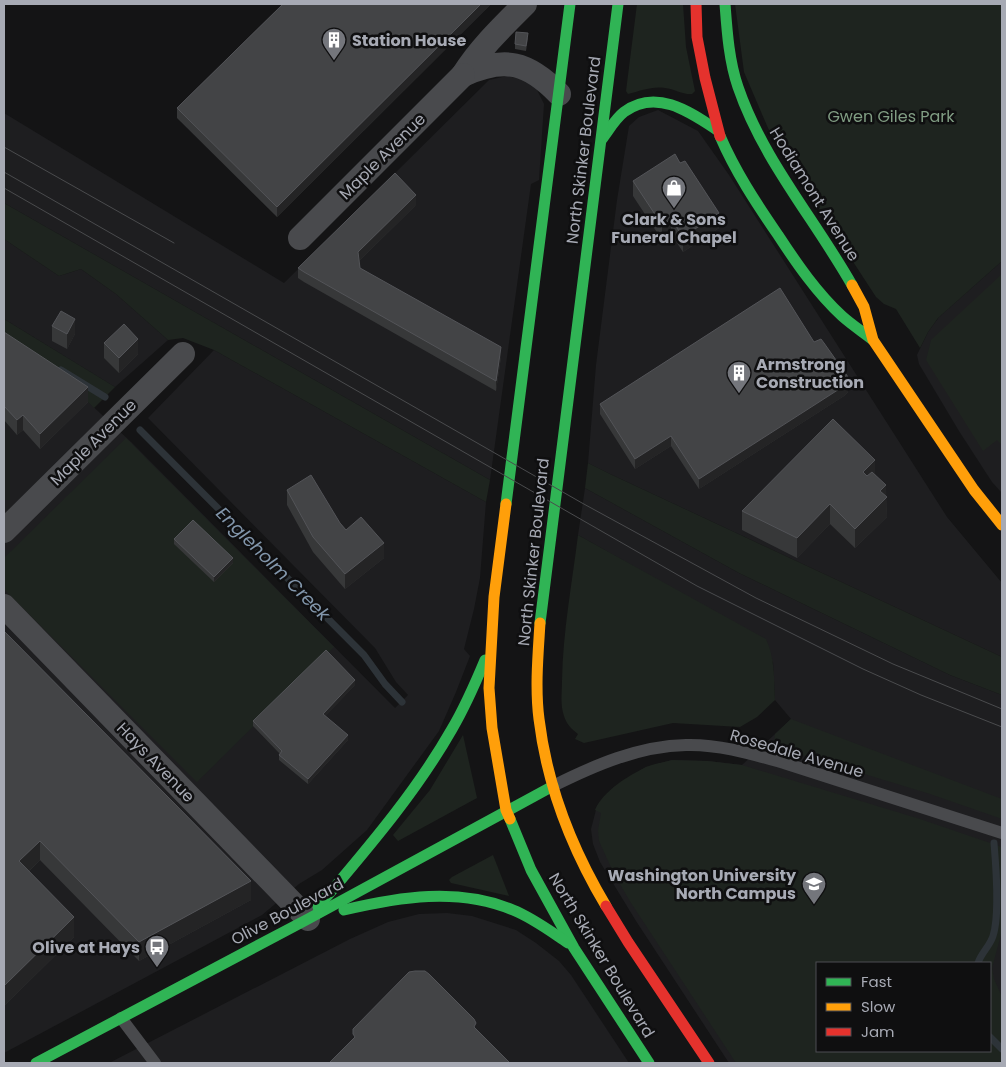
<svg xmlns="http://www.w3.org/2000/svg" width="1006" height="1067" font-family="Poppins,sans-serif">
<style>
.built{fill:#1e1e20;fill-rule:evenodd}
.green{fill:#1e241f;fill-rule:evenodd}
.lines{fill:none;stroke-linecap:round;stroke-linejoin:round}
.stream{stroke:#2d3338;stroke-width:7}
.lane{stroke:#494a4d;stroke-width:12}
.street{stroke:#494a4d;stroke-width:24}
.fast{stroke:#30b455;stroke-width:11}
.slow{stroke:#ff9f0a;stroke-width:11}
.jam{stroke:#e5322d;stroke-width:11}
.tram{stroke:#4a4b4d;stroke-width:1}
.wall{fill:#373839}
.shaded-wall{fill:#242425}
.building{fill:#434446;stroke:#535458}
.labels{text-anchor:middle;stroke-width:5;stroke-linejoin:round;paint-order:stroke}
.poi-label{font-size:16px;font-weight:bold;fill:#a7aab4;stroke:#0f0f10;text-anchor:start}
.park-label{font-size:16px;fill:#809d83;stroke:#0f0f10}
.street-label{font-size:16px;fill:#a7aab4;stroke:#0f0f10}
.water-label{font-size:18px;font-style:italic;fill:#8296ab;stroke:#0f0f10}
</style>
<rect width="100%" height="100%" fill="#141415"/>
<g class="built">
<polygon points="507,76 522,79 535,86 544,104 539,180 531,184 490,480 4,203 4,113 284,283 489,80"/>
<polygon points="658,110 698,131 729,175 947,517 1002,583 1002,657 610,474 588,463 596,365 617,200 629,126 639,117"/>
<polygon points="4,239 59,276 81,269 116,294 168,340 115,387 4,319"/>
<polygon points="1002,261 1002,493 992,482 959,431 919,364 917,355 928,332 939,317"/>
<polygon points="4,346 85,399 131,442 395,708 408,695 396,682 375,648 148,418 214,350 486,502 480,578 474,609 464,649 470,656 456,692 439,731 367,830 322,870 299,884 262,915 4,1053"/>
<path d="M585,488L739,573L950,675L1002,695V1063H729L636,921L600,862L593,844L591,829L597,806L604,797L614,787L646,767L672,760L708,761L742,765L791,719L775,700L773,662L663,583L578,535ZM817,963H990V1051H817Z"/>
<polygon points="447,913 472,916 516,930 536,943 559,961 571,975 629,1063 109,1063 350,939 388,922 419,914"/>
</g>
<g class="green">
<path d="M637,4H683L686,47L695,91L692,94C684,95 674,89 665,88C652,86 640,91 628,94L626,91Z"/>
<polygon points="735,4 1002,4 1002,261 938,318 928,332 920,348 896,309 884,304 876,297 783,154 768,128 744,72"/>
<polygon points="4,203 490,480 486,502 214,350 183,338 168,340 116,294 81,269 59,276 4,239"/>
<polygon points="1002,274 1002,445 997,440 983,451 926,360 931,340"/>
<polygon points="4,319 115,387 94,408 85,399 4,346"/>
<polygon points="126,438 334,647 197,782 4,589 4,558"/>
<polygon points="588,463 610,474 1002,657 1002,695 950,675 739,573 585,488"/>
<path d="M578,535L766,639C775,658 774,679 775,700L757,717L740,727L673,723L584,743L575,739L578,734C571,729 566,723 564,716C560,705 562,692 562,681C563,630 572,584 578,535Z"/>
<polygon points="791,719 1002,799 1002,819 930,794 779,748 774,742 775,734"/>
<polygon points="463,735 477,798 398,841 393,835 430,790"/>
<path d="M672,760L708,761L742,765L920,819L1002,847V931L992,968L994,979L1002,997V1063H736L631,903L614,874L599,841L598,830L601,813L595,810C603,791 628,776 646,767C654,764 664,762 672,760ZM990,963V1051H817V963Z"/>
<polygon points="493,855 509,896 451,883 449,880 452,877"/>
</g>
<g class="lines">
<g class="stream">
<polyline points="61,370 105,397"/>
<polyline points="140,430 364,655 385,684 402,702"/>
<path d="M978,963C981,953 990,946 993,936C1000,914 996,867 994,843"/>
<polyline points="990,1037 1002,1049"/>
</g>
<g class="lane">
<path d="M553,786C595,765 639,746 686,745C719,744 752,754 784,763L1002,833"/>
<polyline points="121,1018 155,1063"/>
</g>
<g class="street">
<path d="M525,4C503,26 480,48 463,75C505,56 528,62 559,94"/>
<polyline points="300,238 463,75"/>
<polyline points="4,531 183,354"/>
<polyline points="4,606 308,919"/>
</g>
<g class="fast">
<path d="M725,4C727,31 729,61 738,87C763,160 814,218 852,285"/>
<path d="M720,136C735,171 756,203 778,235C797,264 817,293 842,316C852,325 863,332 873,340"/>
<path d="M602,139C609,130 615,119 624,112C656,88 690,112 717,130"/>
<polyline points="506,504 570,4"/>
<polyline points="540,623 618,4"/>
<polyline points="510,819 531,870 574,948 649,1063"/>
<path d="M318,907C366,850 415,794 452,729C465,707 475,684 485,660"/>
<path d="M344,910C399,897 458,887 513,910C533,918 550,931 568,943"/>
<polyline points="36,1063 308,919 553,786"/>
</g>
<g class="slow">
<polyline points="852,285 864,307 873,340 974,490 1002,525"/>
<polyline points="506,504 494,597 489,688 492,728 506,810 510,819"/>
<path d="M540,623C538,655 535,688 539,719C547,785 572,849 606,906"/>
</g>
<g class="jam">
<polyline points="696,4 697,37 705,78 720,136"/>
<polyline points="606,906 628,942 709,1063"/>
</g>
<g class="tram">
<polyline points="4,147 174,243"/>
<polyline points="4,172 582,503 756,598 893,664 1002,709"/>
<polyline points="4,188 697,586 863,669 921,695 1002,727"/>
</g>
</g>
<g class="wall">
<polygon points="283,4 491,4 277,217 177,118 177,108"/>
<polygon points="528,38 526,51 515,49 515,44"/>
<polygon points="633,181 719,228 683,252 671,234 662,240 633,196"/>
<polygon points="416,205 359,261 360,268 501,357 496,391 304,282 298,278 298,268"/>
<polygon points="52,326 75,334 67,349 52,341"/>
<polygon points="4,332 88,402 40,449 23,430 17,435 4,420"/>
<polygon points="814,342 848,392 844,396 699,489 671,446 635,469 600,414 600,404"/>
<polygon points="104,343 138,354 119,373 104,358"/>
<polygon points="875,474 886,497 887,517 855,548 830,524 797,558 742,530 742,511"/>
<polygon points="287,490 340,523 346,530 384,558 345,589 313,552 287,505"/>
<polygon points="174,539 233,563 214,582 174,544"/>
<polygon points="4,631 251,900 139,961 40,860 29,871 74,937 4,1006"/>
<polygon points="355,685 325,716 348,740 308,784 279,760 279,755 280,754 253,726 253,721"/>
</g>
<g class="shaded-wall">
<polygon points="481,4 491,4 277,217 277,207"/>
<polygon points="416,195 416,205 358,262 358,252"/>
<polygon points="719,213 719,228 683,252 683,237"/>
<polygon points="671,219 671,234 662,240 662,225"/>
<polygon points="75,319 75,334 67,349 67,334"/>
<polygon points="138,339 138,354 119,373 119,358"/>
<polygon points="501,347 501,357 496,391 496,381"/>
<polygon points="848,382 848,392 844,396 699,489 699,479"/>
<polygon points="88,387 88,402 40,449 40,434"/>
<polygon points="23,415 23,430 17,435 17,420"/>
<polygon points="671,436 671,446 635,469 635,459"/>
<polygon points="875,460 875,479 863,491 863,472"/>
<polygon points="886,485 887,517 855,548 855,529 880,491"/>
<polygon points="830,504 830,524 797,558 797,538"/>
<polygon points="384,543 384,558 345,589 345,574"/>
<polygon points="233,558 233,563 214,582 214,577"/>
<polygon points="355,680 355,685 323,719 323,714"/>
<polygon points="348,735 348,740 308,784 308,779"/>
<polygon points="40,841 40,860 19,880 19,861"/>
<polygon points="251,881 251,900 139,961 139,942"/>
<polygon points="74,917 74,937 4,1006 4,986"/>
</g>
<g class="building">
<polygon points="283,4 481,4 277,207 177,108"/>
<polygon points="516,32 528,33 526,46 515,44"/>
<polygon points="675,154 680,163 685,161 719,213 683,237 671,219 662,225 633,181"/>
<polygon points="395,173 416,195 358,252 360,268 501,347 496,381 304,272 298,268"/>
<polygon points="780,288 814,342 821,339 824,343 848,377 848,382 844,386 699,479 671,436 635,459 600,404"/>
<polygon points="61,311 75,319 67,334 52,326"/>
<polygon points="124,324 138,339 119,358 104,343"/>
<polygon points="4,332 88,387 40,434 23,415 17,420 4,406"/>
<polygon points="833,419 875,460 863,472 867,476 872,472 886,485 880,491 887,497 855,529 830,504 797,538 742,511"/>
<polygon points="311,475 340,523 346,530 361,517 384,543 345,574 313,537 287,490"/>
<polygon points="193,520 233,558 214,577 174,539"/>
<polygon points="4,631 251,881 139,942 40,841 19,861 74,917 4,986"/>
<polygon points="326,650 355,680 323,714 348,735 308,779 279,755 282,751 253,721"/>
<polygon points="415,971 425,971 429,974 474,1019 476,1023 474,1027 510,1063 329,1063 355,1037 353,1034 353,1029 409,972"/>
</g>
<defs>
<symbol id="building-pin" viewBox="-11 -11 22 30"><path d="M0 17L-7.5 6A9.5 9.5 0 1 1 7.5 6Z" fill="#74767c" stroke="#0f0f10"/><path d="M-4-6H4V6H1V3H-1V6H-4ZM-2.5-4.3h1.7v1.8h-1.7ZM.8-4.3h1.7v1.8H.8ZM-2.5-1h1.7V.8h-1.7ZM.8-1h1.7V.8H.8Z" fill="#fff"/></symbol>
<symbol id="shop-pin" viewBox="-11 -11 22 30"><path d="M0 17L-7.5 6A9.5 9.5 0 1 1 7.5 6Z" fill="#74767c" stroke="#0f0f10"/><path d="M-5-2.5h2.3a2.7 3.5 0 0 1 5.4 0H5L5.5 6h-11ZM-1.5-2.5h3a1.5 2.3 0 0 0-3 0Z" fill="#fff"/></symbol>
<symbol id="university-pin" viewBox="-11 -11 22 30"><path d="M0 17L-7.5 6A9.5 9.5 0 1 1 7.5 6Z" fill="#74767c" stroke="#0f0f10"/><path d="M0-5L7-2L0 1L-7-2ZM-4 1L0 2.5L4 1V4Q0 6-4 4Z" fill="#fff"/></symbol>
<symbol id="bus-pin" viewBox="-11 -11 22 30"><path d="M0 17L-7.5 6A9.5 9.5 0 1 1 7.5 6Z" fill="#74767c" stroke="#0f0f10"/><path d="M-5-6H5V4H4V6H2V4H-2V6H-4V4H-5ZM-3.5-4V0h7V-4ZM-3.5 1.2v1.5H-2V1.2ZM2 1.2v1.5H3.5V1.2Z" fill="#fff"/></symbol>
</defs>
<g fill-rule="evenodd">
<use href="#building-pin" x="320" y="26" width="28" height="38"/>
<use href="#shop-pin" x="660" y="174" width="28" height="38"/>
<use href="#building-pin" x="725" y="359" width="28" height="38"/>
<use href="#university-pin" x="800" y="870" width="28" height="38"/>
<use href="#bus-pin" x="143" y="933" width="28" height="38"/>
</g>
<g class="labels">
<g class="poi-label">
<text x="352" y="46">Station House</text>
<text x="674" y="225" text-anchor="middle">Clark &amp; Sons<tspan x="674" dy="18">Funeral Chapel</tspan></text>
<text x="756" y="370">Armstrong<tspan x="756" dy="18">Construction</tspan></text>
<text x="796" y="881" text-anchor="end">Washington University<tspan x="796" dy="18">North Campus</tspan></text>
<text x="140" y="953" text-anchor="end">Olive at Hays</text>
</g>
<g class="park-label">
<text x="891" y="122">Gwen Giles Park</text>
</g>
<g class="street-label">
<text transform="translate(583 150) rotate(-83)" y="6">North Skinker Boulevard</text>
<text transform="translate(382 156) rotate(-45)" y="6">Maple Avenue</text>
<text transform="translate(815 194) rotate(58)" y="6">Hodiamont Avenue</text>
<text transform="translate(93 442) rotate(-45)" y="6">Maple Avenue</text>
<text transform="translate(533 552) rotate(-84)" y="6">North Skinker Boulevard</text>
<text transform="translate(797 753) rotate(16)" y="6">Rosedale Avenue</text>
<text transform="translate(156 762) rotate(46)" y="6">Hays Avenue</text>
<text transform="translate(287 911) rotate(-28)" y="6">Olive Boulevard</text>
<text transform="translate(602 955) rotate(59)" y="6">North Skinker Boulevard</text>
</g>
<g class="water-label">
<text transform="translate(273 564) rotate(45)" y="6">Engleholm Creek</text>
</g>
</g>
<rect width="1006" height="1067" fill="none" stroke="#a7aab4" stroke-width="10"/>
<rect x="816" y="962" width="175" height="90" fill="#0f0f10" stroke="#4c4d52"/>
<rect x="826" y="978" width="25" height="8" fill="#30b455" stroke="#4c4d52"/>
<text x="861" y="987" font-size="15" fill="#a7aab4">Fast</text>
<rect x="826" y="1003" width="25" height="8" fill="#ff9f0a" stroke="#4c4d52"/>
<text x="861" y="1012" font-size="15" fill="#a7aab4">Slow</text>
<rect x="826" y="1028" width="25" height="8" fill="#e5322d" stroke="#4c4d52"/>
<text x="861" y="1037" font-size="15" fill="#a7aab4">Jam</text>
</svg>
